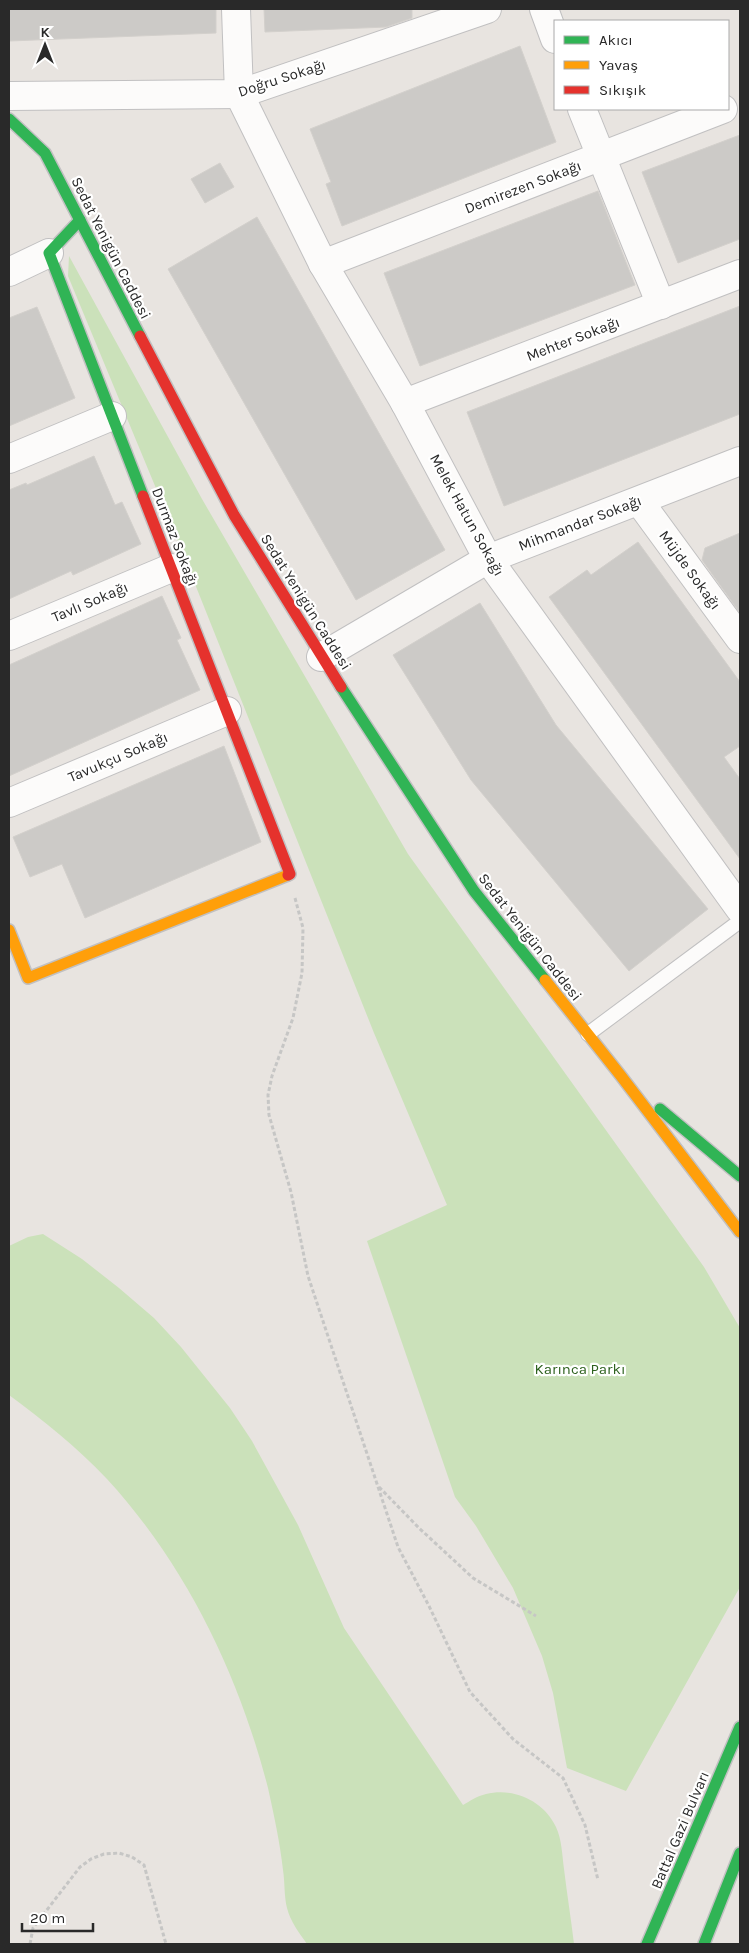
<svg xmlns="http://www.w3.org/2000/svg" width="749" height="1953" font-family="Karla,sans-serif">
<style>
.green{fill:#cbe1ba}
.building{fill:#cccac7;stroke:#d3d0cc}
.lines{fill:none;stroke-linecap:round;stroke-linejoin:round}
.lane-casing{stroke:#c1c0c1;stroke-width:16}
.street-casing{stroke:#c1c0c1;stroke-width:30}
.fast-casing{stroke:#c1c0c1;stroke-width:14}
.slow-casing{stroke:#c1c0c1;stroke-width:14}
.jam-casing{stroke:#c1c0c1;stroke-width:14}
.path{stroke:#c6c6c5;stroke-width:3;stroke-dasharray:4 2.5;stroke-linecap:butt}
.lane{stroke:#fcfbfa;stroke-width:14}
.street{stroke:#fcfbfa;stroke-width:28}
.fast{stroke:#30b455;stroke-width:11}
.slow{stroke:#ff9f0a;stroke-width:11}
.jam{stroke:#e5322d;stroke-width:11}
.labels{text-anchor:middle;stroke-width:4.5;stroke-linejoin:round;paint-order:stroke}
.street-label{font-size:15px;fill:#292929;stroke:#fff}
.park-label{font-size:15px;fill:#2d611e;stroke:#fff}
</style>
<rect width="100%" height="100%" fill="#e8e4e0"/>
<g class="green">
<polygon points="69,256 202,499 408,854 704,1267 740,1328 740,1587 626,1791 567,1768 553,1693 542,1656 513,1588 476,1526 455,1497 367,1241 447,1205 374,1033 177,539 68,276"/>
<path d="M43,1234L82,1259L119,1288L154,1318L181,1347L230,1408L252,1441L298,1525L344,1628L463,1805C470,1801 477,1796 486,1794C514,1787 544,1801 556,1827C562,1840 562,1855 564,1869C567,1894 571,1919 574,1944H307C300,1934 290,1921 287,1908C284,1896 285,1883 283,1870C280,1843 274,1815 268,1788C239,1675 186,1565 107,1479C77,1447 43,1420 9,1395V1246L28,1237Z"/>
</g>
<g class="building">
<polygon points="9,9 216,9 216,33 9,41"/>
<polygon points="264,9 412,9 412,18 386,27 265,32"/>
<polygon points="520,46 556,142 342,226 326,184 331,182 310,129"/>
<polygon points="740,135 740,239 678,263 642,172"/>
<polygon points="220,163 234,187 205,203 191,179"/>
<polygon points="598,191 635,285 420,366 384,273"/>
<polygon points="257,217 445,550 356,600 168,269"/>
<polygon points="740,306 740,414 504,506 467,412"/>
<polygon points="37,307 75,398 9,426 9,318"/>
<polygon points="94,456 115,505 122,502 141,544 73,575 71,571 9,599 9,490 26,483 27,485"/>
<polygon points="740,533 740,613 702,560 705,548"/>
<polygon points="638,542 740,682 740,746 724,757 740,779 740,859 549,597 587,570 591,575"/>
<polygon points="162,596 181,638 177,640 200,690 9,776 9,665"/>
<polygon points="480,603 556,725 708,909 629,971 471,780 393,655"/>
<polygon points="224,746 261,842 85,918 62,864 30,877 13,837"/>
</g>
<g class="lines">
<defs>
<polyline id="lane" points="588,1034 740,921"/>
<g id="street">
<polyline points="236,9 239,94 323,264 405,403 488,559 740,909"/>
<polyline points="544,9 555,39"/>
<polyline points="9,96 239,94 487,9"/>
<polyline points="582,109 661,305"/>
<polyline points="323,264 723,109"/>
<polyline points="9,272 49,253"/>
<polyline points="405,403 740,274"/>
<polyline points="9,459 112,416"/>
<polyline points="639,501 740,639"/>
<polyline points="9,636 171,568"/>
<polyline points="321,657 488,559 740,461"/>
<polyline points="9,803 227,711"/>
</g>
<g id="fast">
<polyline points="9,119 45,153 140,336"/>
<polyline points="80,220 49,253 143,496"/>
<polyline points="341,687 474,891 545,980"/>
<polyline points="660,1109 740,1176"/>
<polyline points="647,1944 740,1727"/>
<polyline points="704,1944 740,1853"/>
</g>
<g id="slow">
<polyline points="9,930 28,978 288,875"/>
<polyline points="545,980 621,1076 740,1232"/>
</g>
<g id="jam">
<polyline points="140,336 234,515 341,687"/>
<polyline points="143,496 290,874 288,875"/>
</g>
</defs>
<use href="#lane" class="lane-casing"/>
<use href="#street" class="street-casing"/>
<use href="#fast" class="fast-casing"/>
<use href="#slow" class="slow-casing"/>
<use href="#jam" class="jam-casing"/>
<g class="path">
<polyline points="295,898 303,928 302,973 293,1018 272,1076 268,1095 269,1115 291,1192 308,1276 398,1547 429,1606 470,1692 513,1739 563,1778 585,1825 598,1880"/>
<polyline points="379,1487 419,1528 473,1578 536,1616"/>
<polyline points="30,1944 33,1928 80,1867 91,1859 104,1854 119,1853 132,1857 144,1865 166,1944"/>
</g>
<use href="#lane" class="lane"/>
<use href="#street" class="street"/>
<use href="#fast" class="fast"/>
<use href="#slow" class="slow"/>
<use href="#jam" class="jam"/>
</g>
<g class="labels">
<g class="street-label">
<text transform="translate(282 78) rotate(-18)" y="5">Doğru Sokağı</text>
<text transform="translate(523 187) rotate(-21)" y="5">Demirezen Sokağı</text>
<text transform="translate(111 248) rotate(63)" y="5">Sedat Yenigün Caddesi</text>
<text transform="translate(573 339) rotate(-21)" y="5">Mehter Sokağı</text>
<text transform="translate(467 515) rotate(61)" y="5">Melek Hatun Sokağı</text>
<text transform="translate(580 523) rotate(-21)" y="5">Mihmandar Sokağı</text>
<text transform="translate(175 537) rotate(69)" y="5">Durmaz Sokağı</text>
<text transform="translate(690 570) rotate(54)" y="5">Müjde Sokağı</text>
<text transform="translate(90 602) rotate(-23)" y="5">Tavlı Sokağı</text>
<text transform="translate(306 602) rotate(58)" y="5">Sedat Yenigün Caddesi</text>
<text transform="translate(118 757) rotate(-23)" y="5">Tavukçu Sokağı</text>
<text transform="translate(530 937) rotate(52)" y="5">Sedat Yenigün Caddesi</text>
<text transform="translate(680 1830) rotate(-67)" y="5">Battal Gazi Bulvarı</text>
</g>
<g class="park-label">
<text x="580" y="1374">Karınca Parkı</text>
</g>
</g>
<rect width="749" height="1953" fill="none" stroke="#292929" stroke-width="20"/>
<rect x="554" y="20" width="175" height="90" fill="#ffffff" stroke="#a9a9a9"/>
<rect x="564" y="36" width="25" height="8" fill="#30b455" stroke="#a9a9a9"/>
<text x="599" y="45" font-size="15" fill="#292929">Akıcı</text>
<rect x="564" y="61" width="25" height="8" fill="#ff9f0a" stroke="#a9a9a9"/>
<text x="599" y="70" font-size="15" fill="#292929">Yavaş</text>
<rect x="564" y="86" width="25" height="8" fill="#e5322d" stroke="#a9a9a9"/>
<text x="599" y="95" font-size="15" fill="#292929">Sıkışık</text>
<g transform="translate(45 45)" stroke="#ffffff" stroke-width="4" paint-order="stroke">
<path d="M0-4L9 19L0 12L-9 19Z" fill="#292929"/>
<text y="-8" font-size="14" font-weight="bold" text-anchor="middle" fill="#292929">K</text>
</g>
<path d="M22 1923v8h71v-8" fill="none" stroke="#292929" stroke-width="2.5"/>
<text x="30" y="1923" font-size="15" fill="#292929" stroke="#ffffff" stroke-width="4" paint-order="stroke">20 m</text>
</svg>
